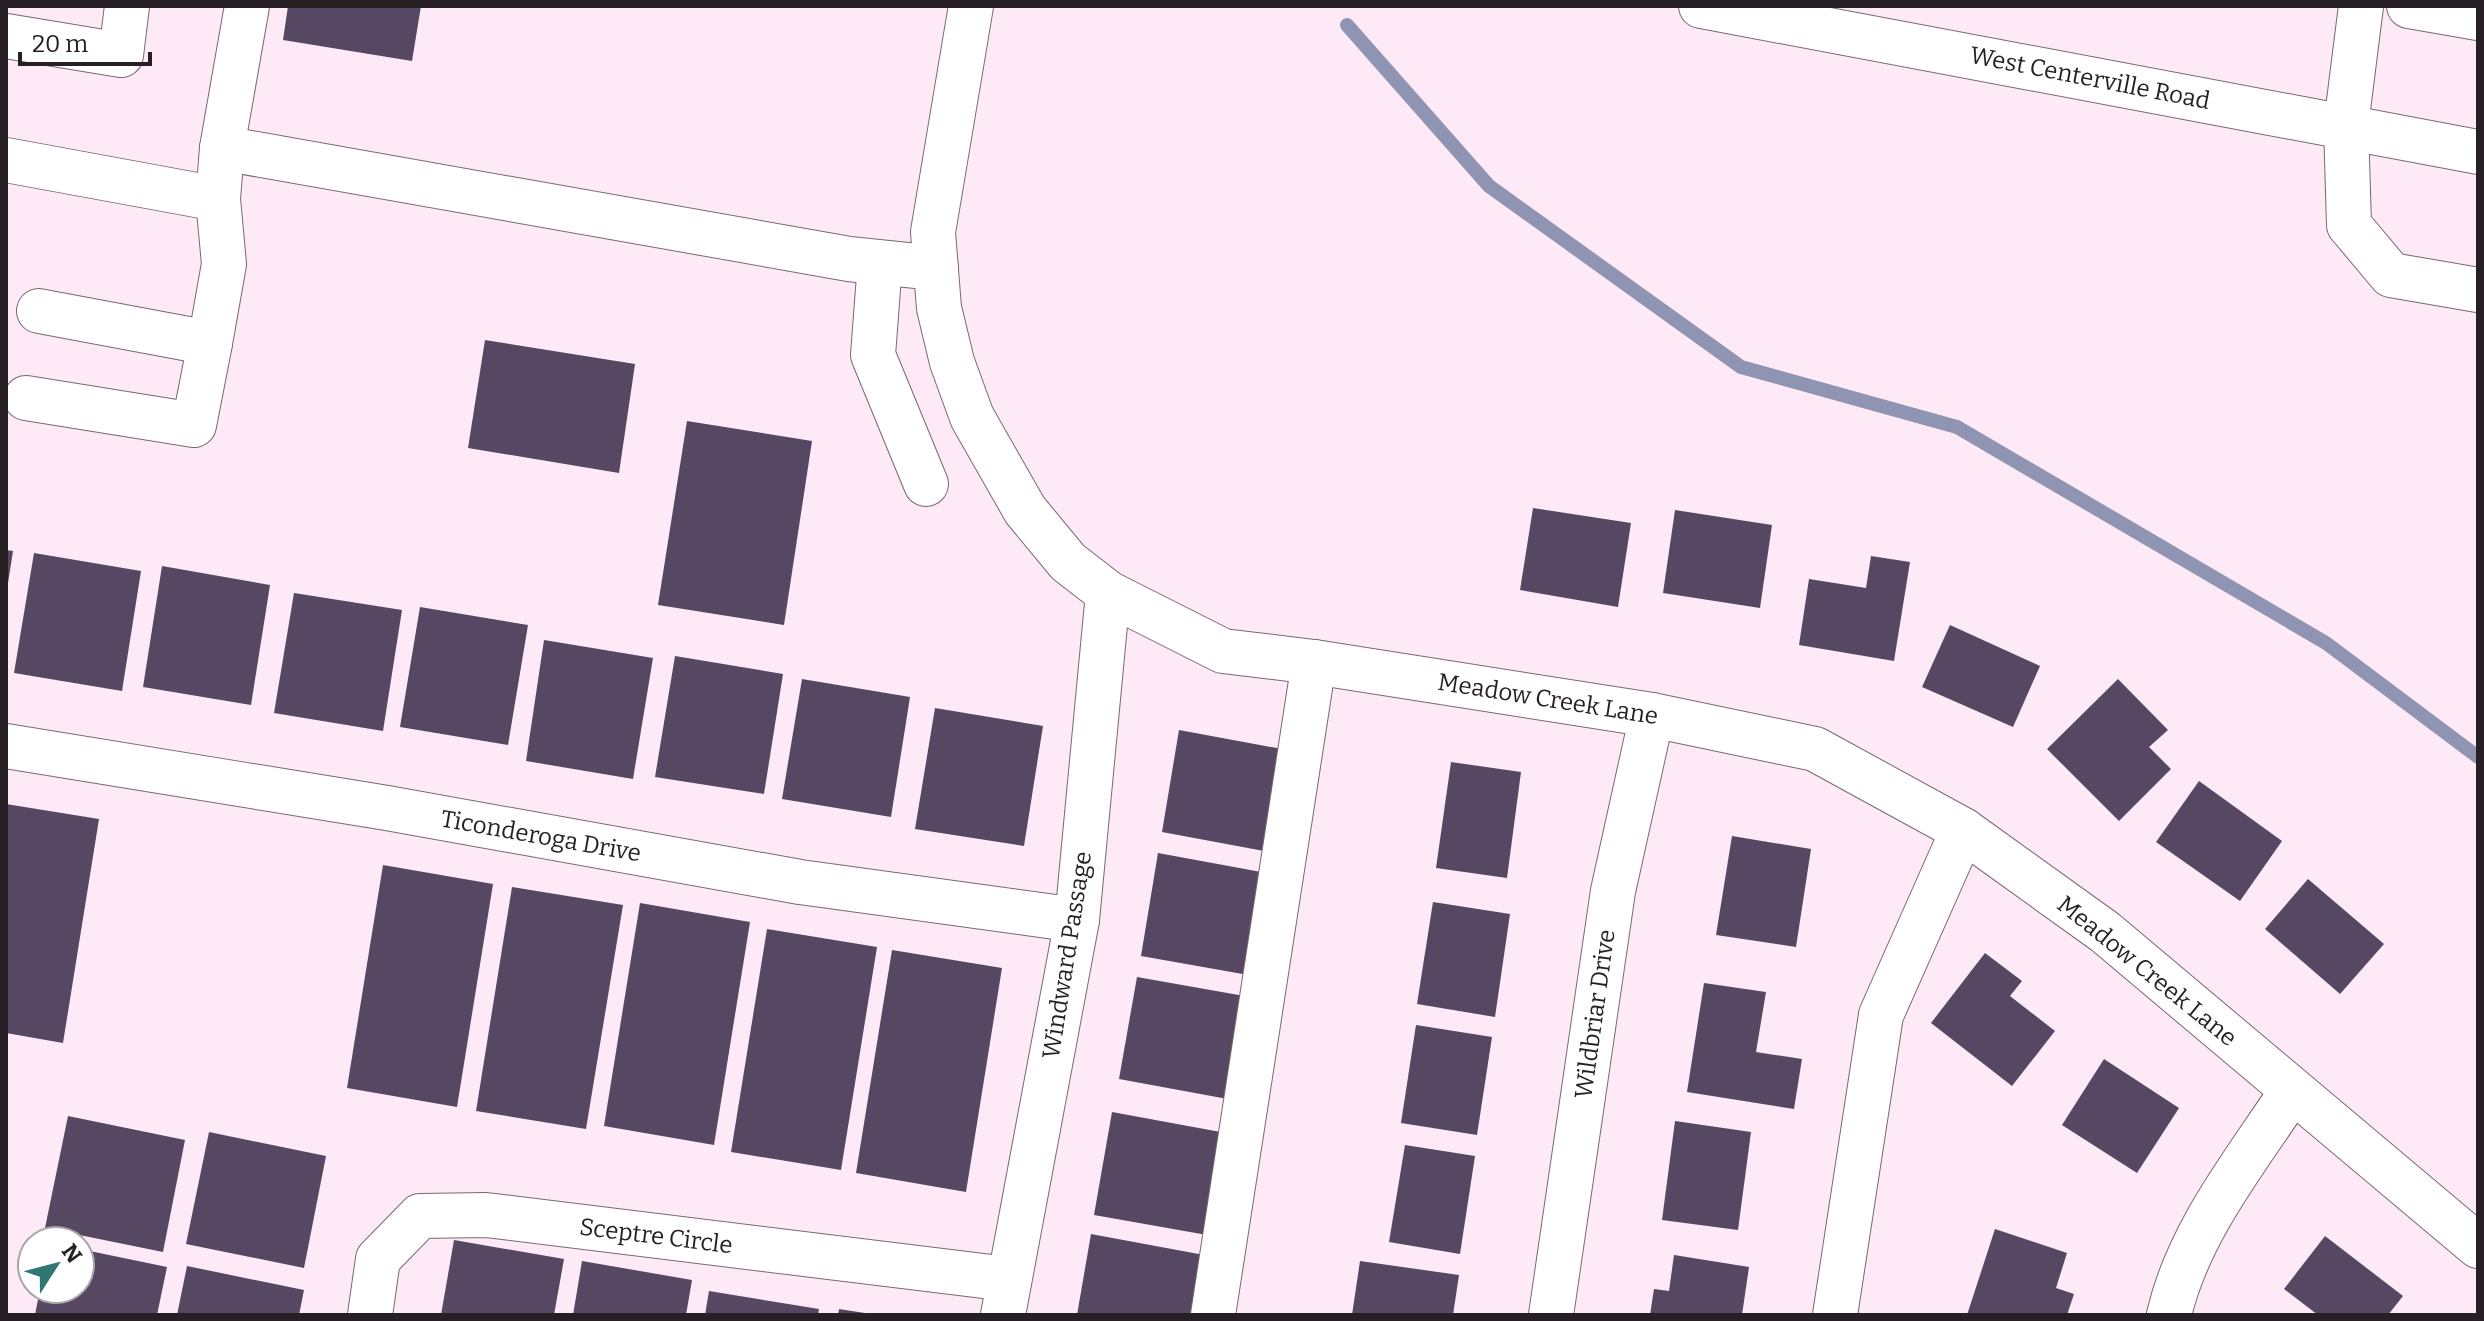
<svg xmlns="http://www.w3.org/2000/svg" width="2484" height="1321" font-family="Bitter,serif">
<style>
.lines{fill:none;stroke-linecap:round;stroke-linejoin:round}
.stream{stroke:#9094b3;stroke-width:14}
.building{fill:#564862}
.minor-casing{stroke:#796873;stroke-width:46}
.major-casing{stroke:#796873;stroke-width:46}
.minor{stroke:#fff;stroke-width:44}
.major{stroke:#fff;stroke-width:44}
.labels{text-anchor:middle;stroke-width:8;stroke-linejoin:round;paint-order:stroke}
.street-label{font-size:24px;fill:#261f23;stroke:#fff}
</style>
<rect width="100%" height="100%" fill="#feeaf7"/>
<g class="lines">
<polyline class="stream" points="1347,25 1489,186 1741,367 1957,427 2326,643 2478,757"/>
</g>
<g class="building">
<polygon points="288,6 421,6 412,61 283,40"/>
<polygon points="485,340 635,364 619,473 468,448"/>
<polygon points="687,421 812,441 784,625 658,605"/>
<polygon points="1533,508 1631,523 1618,607 1520,590"/>
<polygon points="1675,510 1772,525 1760,608 1663,593"/>
<polygon points="6,550 13,551 8,583 6,583"/>
<polygon points="34,553 141,571 122,691 14,673"/>
<polygon points="1871,556 1910,562 1894,661 1799,645 1809,579 1866,588"/>
<polygon points="162,566 270,585 251,705 143,687"/>
<polygon points="294,593 402,610 383,731 274,713"/>
<polygon points="420,607 528,625 508,745 400,727"/>
<polygon points="1950,625 2040,666 2013,727 1922,687"/>
<polygon points="544,640 653,658 633,779 526,761"/>
<polygon points="675,656 783,674 764,794 655,777"/>
<polygon points="802,679 910,697 891,817 782,799"/>
<polygon points="2118,679 2168,730 2149,747 2171,769 2119,821 2047,749"/>
<polygon points="935,708 1043,726 1024,846 915,829"/>
<polygon points="1179,730 1293,751 1275,853 1162,832"/>
<polygon points="1451,762 1521,772 1507,878 1436,868"/>
<polygon points="2199,781 2282,841 2240,901 2156,842"/>
<polygon points="6,804 99,819 63,1043 6,1033"/>
<polygon points="1732,836 1811,849 1796,947 1716,935"/>
<polygon points="1158,853 1272,874 1254,976 1141,956"/>
<polygon points="383,865 493,884 457,1107 347,1088"/>
<polygon points="2308,879 2384,944 2340,994 2265,929"/>
<polygon points="512,887 623,905 586,1129 476,1111"/>
<polygon points="1433,902 1510,914 1495,1017 1417,1004"/>
<polygon points="640,903 750,922 714,1145 604,1126"/>
<polygon points="767,929 877,947 841,1170 731,1152"/>
<polygon points="892,950 1002,968 966,1192 856,1173"/>
<polygon points="1985,953 2022,981 2010,996 2055,1031 2012,1086 1931,1023"/>
<polygon points="1137,977 1250,997 1233,1100 1119,1079"/>
<polygon points="1704,983 1766,992 1756,1052 1802,1059 1794,1109 1687,1092"/>
<polygon points="1416,1025 1492,1037 1477,1135 1401,1123"/>
<polygon points="2104,1059 2179,1108 2137,1173 2062,1125"/>
<polygon points="1112,1112 1226,1133 1207,1235 1094,1215"/>
<polygon points="68,1116 185,1140 163,1252 45,1228"/>
<polygon points="1675,1121 1751,1132 1738,1230 1662,1220"/>
<polygon points="209,1132 326,1156 304,1268 186,1244"/>
<polygon points="1405,1145 1475,1156 1460,1254 1389,1242"/>
<polygon points="1995,1229 2067,1253 2056,1288 2074,1294 2067,1315 1967,1315"/>
<polygon points="1091,1234 1204,1255 1194,1315 1077,1315"/>
<polygon points="2325,1236 2403,1296 2388,1315 2318,1315 2284,1289"/>
<polygon points="454,1240 564,1259 554,1315 441,1315"/>
<polygon points="80,1249 167,1267 157,1315 35,1315 40,1289 80,1289"/>
<polygon points="1674,1255 1749,1267 1742,1315 1650,1315 1654,1289 1669,1291"/>
<polygon points="582,1261 692,1280 686,1315 573,1315"/>
<polygon points="1360,1261 1459,1275 1453,1315 1431,1313 1431,1315 1352,1315"/>
<polygon points="187,1266 304,1290 299,1315 177,1315"/>
<polygon points="709,1291 819,1309 818,1315 705,1315"/>
<polygon points="839,1309 865,1313 865,1315 838,1315"/>
</g>
<g class="lines">
<defs>
<g id="minor">
<polyline points="971,6 933,232 939,308 952,362 972,417 1025,510 1068,562 1108,593 1223,651 1314,662 1652,715 1815,749 1963,830 2105,932 2478,1246"/>
<polyline points="2361,6 2346,125 2349,225 2391,275 2478,290"/>
<polyline points="6,36 121,55 127,6"/>
<polyline points="222,148 849,259 936,268"/>
<polyline points="6,160 218,199"/>
<polyline points="880,263 873,355 926,484"/>
<polyline points="39,311 210,343 224,264 218,199 222,148 247,6"/>
<polyline points="26,398 194,425 210,343"/>
<polyline points="6,746 387,808 800,882 1077,920"/>
<polyline points="370,1315 378,1259 420,1216 486,1215 1008,1279"/>
<polyline points="1003,1315 1077,920 1108,593"/>
<polyline points="1213,1315 1314,662"/>
<polyline points="1551,1315 1613,891 1652,715"/>
<polyline points="1835,1315 1881,1015 1963,830"/>
<path d="M2169,1315C2188,1232 2246,1161 2292,1091"/>
</g>
<g id="major">
<polyline points="1701,6 2478,152"/>
<polyline points="2409,6 2478,18"/>
</g>
</defs>
<use href="#minor" class="minor-casing"/>
<use href="#major" class="major-casing"/>
<use href="#minor" class="minor"/>
<use href="#major" class="major"/>
</g>
<g class="labels">
<g class="street-label">
<text transform="translate(2090 78) rotate(11)" y="8">West Centerville Road</text>
<text transform="translate(1548 699) rotate(9)" y="8">Meadow Creek Lane</text>
<text transform="translate(541 836) rotate(10)" y="8">Ticonderoga Drive</text>
<text transform="translate(1067 955) rotate(-81)" y="8">Windward Passage</text>
<text transform="translate(2147 971) rotate(39)" y="8">Meadow Creek Lane</text>
<text transform="translate(1595 1014) rotate(-82)" y="8">Wildbriar Drive</text>
<text transform="translate(656 1236) rotate(7)" y="8">Sceptre Circle</text>
</g>
</g>
<rect width="2484" height="1321" fill="none" stroke="#261f23" stroke-width="16"/>
<g transform="translate(56 1265) rotate(54)"><circle r="38" fill="#ffffff" stroke="#a8a5a7" stroke-width="2"/>
<path d="M0-6L14 30L0 20L-14 30Z" fill="#2e7774"/>
<text y="-12" font-size="22" font-weight="bold" text-anchor="middle" fill="#261f23">N</text>
</g>
<path d="M20 52v12h130v-12" fill="none" stroke="#261f23" stroke-width="4"/>
<text x="32" y="52" font-size="24" fill="#261f23" stroke="#ffffff" stroke-width="6" paint-order="stroke">20 m</text>
</svg>
